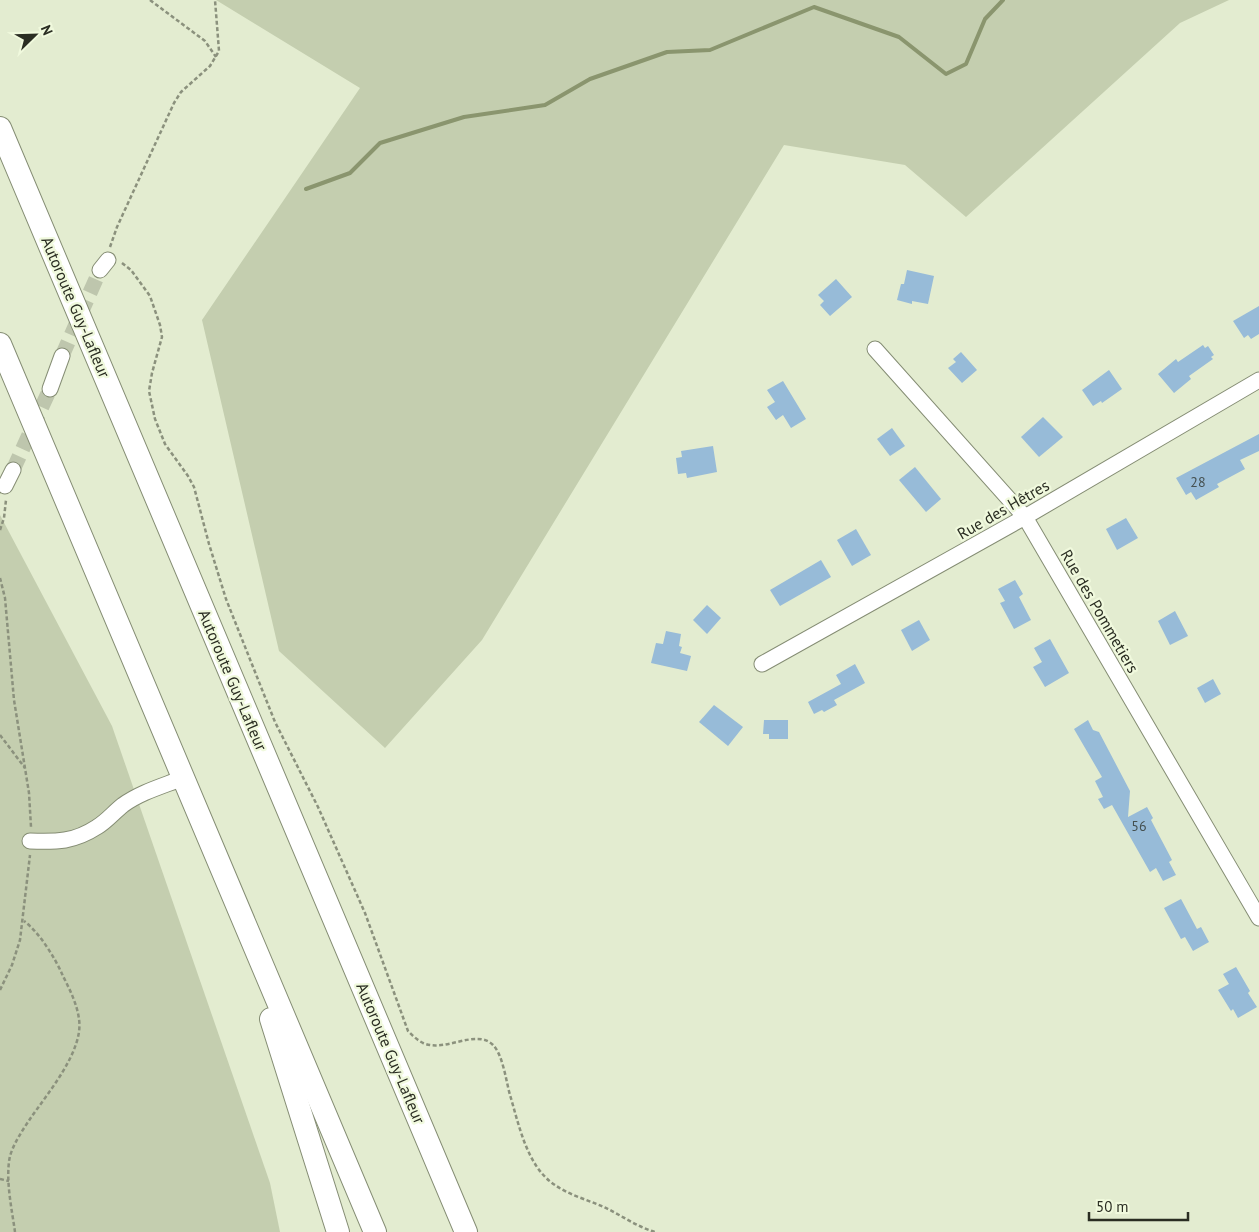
<svg xmlns="http://www.w3.org/2000/svg" width="1259" height="1232" font-family="'PT Sans',sans-serif">
<style>
.green{fill:#c4ceaf}
.lines{fill:none;stroke-linecap:round;stroke-linejoin:round}
.stream{stroke:#8a956e;stroke-width:4}
.building{fill:#97bbd8}
.minor-tunnel{stroke:#bec6ad;stroke-width:15;stroke-dasharray:15 8;stroke-linecap:butt}
.minor-casing{stroke:#858d74;stroke-width:17}
.highway-casing{stroke:#858d74;stroke-width:24}
.path{stroke:#8b917d;stroke-width:2.5;stroke-dasharray:4 2.5;stroke-linecap:butt}
.minor{stroke:#fff;stroke-width:15}
.highway{stroke:#fff;stroke-width:22}
.labels{text-anchor:middle;stroke-width:4.5;stroke-linejoin:round;paint-order:stroke}
.number-label{font-size:14px;fill:#455050}
.street-label{font-size:16px;fill:#2a2d22;stroke:#f0f9dd}
</style>
<rect width="100%" height="100%" fill="#e3ecd0"/>
<g class="green">
<polygon points="216,0 1229,0 1180,23 966,217 905,165 784,145 482,640 385,748 279,651 202,320 360,88"/>
<polygon points="0,515 112,726 270,1183 280,1232 0,1232"/>
</g>
<g class="lines">
<polyline class="stream" points="306,189 350,173 380,143 464,117 545,105 590,79 667,52 710,50 814,7 899,37 946,74 966,64 985,19 1003,0"/>
</g>
<g class="building">
<polygon points="907,270 934,276 928,304 912,301 912,304 897,300 901,284 904,284"/>
<polygon points="836,279 852,297 830,316 820,305 824,301 818,295"/>
<polygon points="1259,306 1259,334 1251,339 1248,335 1244,338 1233,321"/>
<polygon points="1203,345 1205,348 1208,346 1214,355 1211,357 1213,359 1189,376 1191,379 1174,393 1158,374 1176,359 1178,362"/>
<polygon points="961,352 977,370 962,383 948,368 956,362 953,359"/>
<polygon points="1109,370 1122,389 1102,403 1101,401 1093,406 1082,390"/>
<polygon points="783,381 806,419 791,428 783,415 776,420 767,407 775,402 767,390"/>
<polygon points="1043,417 1063,437 1039,457 1021,437"/>
<polygon points="892,428 905,446 890,456 877,439"/>
<polygon points="1259,434 1259,451 1240,460 1245,469 1217,484 1219,487 1196,500 1191,492 1186,495 1176,478"/>
<polygon points="713,446 717,472 687,478 686,473 678,474 676,458 682,457 681,451"/>
<polygon points="915,467 941,499 926,512 899,480"/>
<polygon points="1126,518 1138,538 1117,550 1106,529"/>
<polygon points="856,529 871,555 852,566 837,540"/>
<polygon points="821,560 831,577 780,606 770,590"/>
<polygon points="1015,580 1023,594 1019,597 1031,620 1014,629 1000,603 1005,601 998,589"/>
<polygon points="707,605 721,618 707,634 693,620"/>
<polygon points="1175,611 1188,636 1170,645 1158,621"/>
<polygon points="919,620 930,640 912,651 901,630"/>
<polygon points="666,631 681,634 679,646 682,647 680,653 691,656 687,671 651,663 656,643 663,644"/>
<polygon points="1050,639 1069,673 1045,687 1033,667 1042,662 1034,648"/>
<polygon points="855,664 865,683 834,700 837,705 824,712 822,710 814,714 808,702 841,684 836,675"/>
<polygon points="1213,679 1221,694 1205,703 1197,688"/>
<polygon points="714,705 743,727 728,746 699,722"/>
<polygon points="764,720 788,720 788,739 769,739 769,734 763,734"/>
<polygon points="1088,720 1093,730 1099,732 1130,791 1128,817 1147,807 1153,818 1151,820 1172,860 1169,862 1176,875 1163,881 1156,868 1150,872 1112,805 1104,809 1098,799 1103,797 1095,781 1102,777 1074,729"/>
<polygon points="1181,899 1197,929 1201,927 1209,942 1193,951 1185,937 1181,939 1164,908"/>
<polygon points="1236,967 1250,991 1248,993 1257,1007 1238,1018 1233,1009 1231,1011 1218,990 1229,984 1223,974"/>
</g>
<g class="lines">
<g class="minor-tunnel">
<polyline points="62,356 100,270"/>
<polyline points="13,470 50,389"/>
</g>
<defs>
<g id="minor">
<polyline points="100,270 108,260"/>
<polyline points="875,349 1025,517 1259,918"/>
<polyline points="50,389 62,356"/>
<polyline points="5,486 13,470"/>
<polyline points="762,664 1025,517 1259,380"/>
<path d="M30,841C57,842 74,842 97,827C107,821 114,812 123,805C141,792 163,786 183,778"/>
</g>
<g id="highway">
<polyline points="0,128 466,1232"/>
<polyline points="0,344 375,1232"/>
<polyline points="271,1019 338,1232"/>
</g>
</defs>
<use href="#minor" class="minor-casing"/>
<use href="#highway" class="highway-casing"/>
<g class="path">
<polyline points="150,0 205,41 216,57"/>
<polyline points="110,247 117,227 174,103 181,92 210,66 219,51 215,0"/>
<path d="M122,263L131,270L150,296L160,325L162,337L152,373L149,391L155,419L165,444L188,476L194,487L209,544L226,599L263,692L275,722L318,807L365,913L408,1031C412,1035 417,1040 423,1043C445,1053 476,1028 493,1045C503,1055 506,1081 510,1095C519,1125 527,1167 555,1185C569,1195 588,1200 604,1207C621,1215 637,1227 655,1232"/>
<polyline points="0,530 4,518 6,500"/>
<polyline points="0,578 5,598 14,700 29,793 31,827"/>
<polyline points="0,735 25,768"/>
<polyline points="0,990 12,965 20,940 30,855"/>
<polyline points="0,1179 9,1181"/>
<path d="M15,1232C12,1210 5,1179 10,1156C14,1143 22,1131 30,1119C47,1094 84,1051 79,1019C77,1004 70,990 63,976C55,958 40,933 24,921"/>
</g>
<use href="#minor" class="minor"/>
<use href="#highway" class="highway"/>
</g>
<g class="labels">
<g class="number-label">
<text x="1198" y="487">28</text>
<text x="1139" y="831">56</text>
</g>
<g class="street-label">
<text transform="translate(76 307) rotate(67)" y="6">Autoroute Guy-Lafleur</text>
<text transform="translate(1003 509) rotate(-30)" y="6">Rue des Hêtres</text>
<text transform="translate(1100 611) rotate(60)" y="6">Rue des Pommetiers</text>
<text transform="translate(233 680) rotate(67)" y="6">Autoroute Guy-Lafleur</text>
<text transform="translate(391 1053) rotate(67)" y="6">Autoroute Guy-Lafleur</text>
</g>
</g>
<g transform="translate(35 35) rotate(67)" stroke="#f0f9dd" stroke-width="4" paint-order="stroke">
<path d="M0-4L9 19L0 12L-9 19Z" fill="#2a2d22"/>
<text y="-8" font-size="14" font-weight="bold" text-anchor="middle" fill="#2a2d22">N</text>
</g>
<path d="M1089 1212v8h99v-8" fill="none" stroke="#2a2d22" stroke-width="2.5"/>
<text x="1096" y="1212" font-size="15" fill="#2a2d22" stroke="#f0f9dd" stroke-width="4" paint-order="stroke">50 m</text>
</svg>
